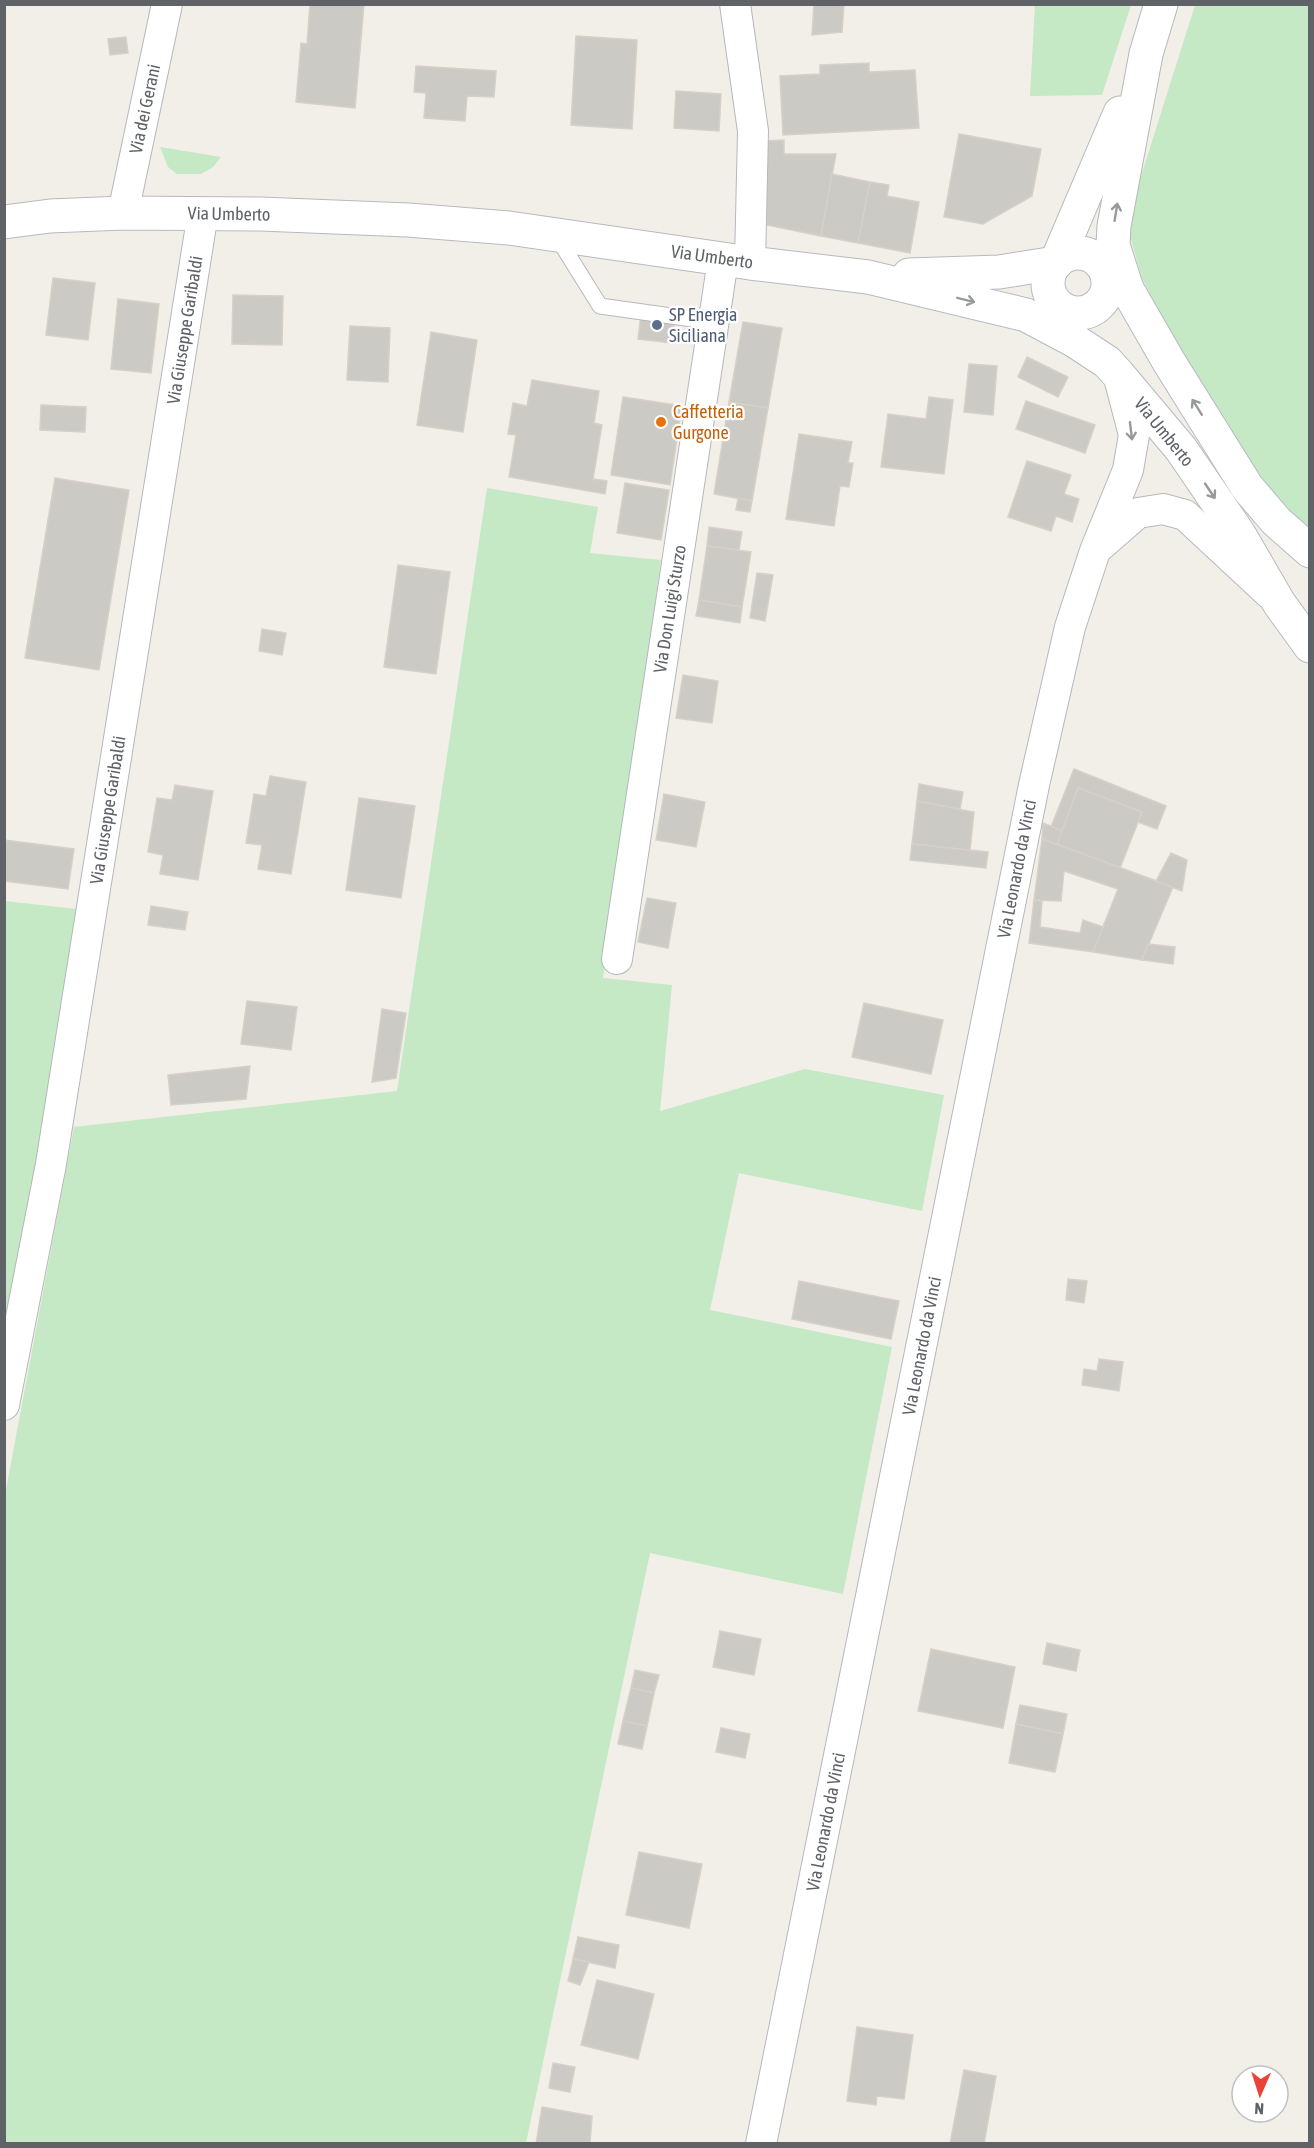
<svg xmlns="http://www.w3.org/2000/svg" width="1314" height="2148" font-family="'Asap Condensed',sans-serif">
<style>
.green{fill:#c5e8c5}
.building{fill:#cccac5;stroke:#d6d1c6;stroke-width:1.5}
.lines{fill:none;stroke-linecap:round;stroke-linejoin:round}
.service-casing{stroke:#b5b8bc;stroke-width:17}
.minor-casing{stroke:#b5b8bc;stroke-width:32}
.tertiary-casing{stroke:#b5b8bc;stroke-width:35}
.secondary-casing{stroke:#b6babf;stroke-width:35}
.service{stroke:#fff;stroke-width:15}
.minor{stroke:#fff;stroke-width:30}
.tertiary{stroke:#fff;stroke-width:33}
.secondary{stroke:#fff;stroke-width:33}
.oneway{stroke:#979a9d}
.service-dot{fill:#5c6f8a;stroke:#fff;stroke-width:2}
.food-dot{fill:#e8710a;stroke:#fff;stroke-width:2}
.labels{text-anchor:middle;stroke-width:4.5;stroke-linejoin:round;paint-order:stroke}
.street-label{font-size:18px;fill:#5f6368;stroke:#fff}
.service-label{font-size:18px;fill:#4e5e75;stroke:#fff;text-anchor:start}
.food-label{font-size:18px;fill:#c56008;stroke:#fff;text-anchor:start}
</style>
<rect width="100%" height="100%" fill="#f1efe8"/>
<g class="green">
<polygon points="1035,5 1131,5 1102,95 1030,96"/>
<polygon points="1195,5 1309,5 1309,535 1263,488 1162,317 1142,278 1131,240 1130,211"/>
<polygon points="160,147 221,157 213,167 201,174 177,174 168,167"/>
<polygon points="487,488 598,507 590,553 661,560 603,978 672,985 660,1111 805,1069 944,1095 922,1211 739,1173 710,1310 892,1347 843,1594 650,1553 526,2143 5,2144 5,1495 74,1127 397,1091"/>
<polygon points="5,901 76,909 45,1124 5,1333"/>
</g>
<g class="building">
<polygon points="310,4 364,4 355,108 296,102 301,43 307,44"/>
<polygon points="814,4 844,4 842,32 812,35"/>
<polygon points="576,36 637,40 632,129 571,125"/>
<polygon points="126,37 128,53 110,55 108,39"/>
<polygon points="869,63 869,72 915,70 919,128 783,135 780,76 820,74 820,65"/>
<polygon points="416,66 496,71 494,97 467,96 465,121 424,118 426,93 414,92"/>
<polygon points="676,91 721,94 719,131 674,128"/>
<polygon points="959,134 1041,149 1032,196 983,224 944,217"/>
<polygon points="784,140 784,154 836,154 821,236 767,225 765,141"/>
<polygon points="832,174 870,182 858,243 821,236"/>
<polygon points="870,182 889,185 887,196 919,202 910,253 858,243"/>
<polygon points="53,278 95,283 88,340 46,335"/>
<polygon points="233,295 283,296 282,345 232,344"/>
<polygon points="118,299 159,304 151,373 111,369"/>
<polygon points="642,306 676,310 672,343 638,339"/>
<polygon points="743,322 782,328 768,408 729,402"/>
<polygon points="350,326 390,328 388,382 347,380"/>
<polygon points="431,332 477,340 463,432 417,425"/>
<polygon points="1027,357 1068,377 1058,397 1018,377"/>
<polygon points="969,364 997,366 993,415 964,412"/>
<polygon points="532,380 599,391 594,423 602,425 593,479 607,481 605,494 509,477 516,435 508,434 513,403 527,406"/>
<polygon points="623,397 682,406 670,485 611,475"/>
<polygon points="929,397 953,400 944,474 881,467 888,414 926,419"/>
<polygon points="1026,401 1095,425 1085,453 1016,429"/>
<polygon points="729,402 768,408 752,501 714,494"/>
<polygon points="41,405 86,407 85,432 40,430"/>
<polygon points="799,434 852,442 848,463 853,463 849,487 840,486 834,526 786,519"/>
<polygon points="1027,461 1071,475 1064,494 1079,499 1072,522 1056,516 1051,531 1008,517"/>
<polygon points="55,478 129,490 99,670 25,658"/>
<polygon points="625,483 669,490 661,540 617,533"/>
<polygon points="738,498 752,501 750,512 736,510"/>
<polygon points="709,527 742,532 739,550 707,546"/>
<polygon points="707,546 751,552 742,607 699,600"/>
<polygon points="398,565 450,572 436,674 384,667"/>
<polygon points="757,573 773,575 765,621 750,618"/>
<polygon points="699,600 742,607 740,623 696,616"/>
<polygon points="262,629 286,633 282,655 259,651"/>
<polygon points="683,675 718,681 712,723 676,718"/>
<polygon points="1074,769 1166,806 1157,829 1138,822 1142,812 1078,788 1062,831 1051,827"/>
<polygon points="270,776 306,782 291,874 258,869 262,845 246,843 254,794 266,796"/>
<polygon points="919,784 963,792 960,809 917,801"/>
<polygon points="175,785 213,791 198,880 160,874 163,855 148,852 157,798 172,800"/>
<polygon points="1078,788 1142,812 1120,868 1057,845"/>
<polygon points="664,794 705,802 696,847 656,840"/>
<polygon points="359,798 415,806 401,898 346,890"/>
<polygon points="917,801 974,812 970,850 912,844"/>
<polygon points="1043,823 1062,831 1057,845 1042,839"/>
<polygon points="1042,839 1173,887 1142,960 1093,952 1118,889 1064,871 1061,901 1034,900"/>
<polygon points="4,840 74,849 68,889 4,881"/>
<polygon points="912,844 988,852 986,868 910,860"/>
<polygon points="1171,853 1187,860 1182,891 1156,881"/>
<polygon points="647,898 676,903 668,948 638,942"/>
<polygon points="1034,900 1042,901 1040,927 1080,933 1083,920 1103,927 1093,952 1029,943"/>
<polygon points="151,906 188,912 185,930 148,925"/>
<polygon points="1148,944 1175,947 1173,964 1142,960"/>
<polygon points="247,1001 297,1007 291,1050 241,1044"/>
<polygon points="864,1003 943,1020 931,1074 852,1057"/>
<polygon points="382,1009 406,1013 396,1078 372,1082"/>
<polygon points="250,1066 246,1099 171,1105 168,1075"/>
<polygon points="1068,1279 1087,1281 1084,1303 1066,1300"/>
<polygon points="799,1281 899,1301 891,1339 792,1319"/>
<polygon points="1099,1359 1123,1362 1119,1391 1082,1385 1084,1369 1097,1371"/>
<polygon points="720,1631 761,1639 754,1675 713,1667"/>
<polygon points="1047,1643 1080,1650 1076,1671 1043,1664"/>
<polygon points="931,1649 1015,1667 1003,1728 918,1711"/>
<polygon points="635,1670 659,1675 654,1693 631,1688"/>
<polygon points="631,1688 654,1693 647,1726 623,1721"/>
<polygon points="1020,1705 1067,1714 1063,1734 1016,1724"/>
<polygon points="623,1721 647,1726 642,1749 618,1744"/>
<polygon points="1016,1724 1063,1734 1055,1772 1009,1763"/>
<polygon points="721,1728 750,1734 745,1758 716,1752"/>
<polygon points="639,1852 702,1864 689,1928 626,1915"/>
<polygon points="578,1937 619,1945 615,1968 573,1959"/>
<polygon points="573,1959 589,1962 580,1985 568,1981"/>
<polygon points="597,1980 654,1994 638,2059 581,2045"/>
<polygon points="857,2027 913,2035 904,2099 877,2096 876,2105 847,2101"/>
<polygon points="553,2063 575,2067 570,2092 549,2088"/>
<polygon points="964,2070 996,2076 984,2144 950,2144"/>
<polygon points="542,2107 592,2116 590,2144 536,2144"/>
</g>
<g class="lines">
<defs>
<polyline id="service" points="557,237 600,306 714,322"/>
<g id="minor">
<polyline points="735,4 753,131 750,263"/>
<polyline points="123,213 167,4"/>
<polyline points="1099,547 1138,513 1163,509 1185,515 1270,594"/>
<polyline points="617,959 723,260"/>
<polyline points="4,1405 51,1164 203,213"/>
<polyline points="761,2144 1034,785 1070,627 1095,551 1128,470 1134,435 1118,374"/>
</g>
<g id="tertiary">
<polyline points="1056,263 1120,113"/>
<polyline points="1127,289 1113,245 1114,226 1146,54 1161,4"/>
</g>
<g id="secondary">
<polyline points="4,222 50,216 123,213 261,214 408,220 509,228 750,263 868,277 1026,315 1075,341 1107,362 1118,374 1181,449 1239,534 1279,603 1310,646"/>
<circle cx="1078" cy="283" r="30"/>
<polyline points="1101,264 1127,289 1169,362 1247,487 1276,521 1310,551"/>
<polyline points="909,275 999,272 1056,263"/>
</g>
</defs>
<use href="#service" class="service-casing"/>
<use href="#minor" class="minor-casing"/>
<use href="#tertiary" class="tertiary-casing"/>
<use href="#secondary" class="secondary-casing"/>
<use href="#service" class="service"/>
<use href="#minor" class="minor"/>
<use href="#tertiary" class="tertiary"/>
<use href="#secondary" class="secondary"/>
</g>
<defs><path id="oneway-shaft" d="M-6 0H5M1.5-3L5.5 0L1.5 3" fill="none" stroke-width="1.6" stroke-linecap="round" stroke-linejoin="round" transform="scale(1.5)"/></defs>
<g class="oneway">
<use href="#oneway-shaft" transform="translate(1116 212) rotate(-81)"/>
<use href="#oneway-shaft" transform="translate(966 300) rotate(14)"/>
<use href="#oneway-shaft" transform="translate(1197 407) rotate(-122)"/>
<use href="#oneway-shaft" transform="translate(1131 431) rotate(83)"/>
<use href="#oneway-shaft" transform="translate(1210 491) rotate(56)"/>
</g>
<circle class="service-dot" cx="657" cy="325" r="6"/>
<circle class="food-dot" cx="661" cy="422" r="6"/>
<g class="labels">
<g class="street-label">
<text transform="translate(145 109) rotate(-78)" y="6">Via dei Gerani</text>
<text transform="translate(229 214) rotate(1)" y="6">Via Umberto</text>
<text transform="translate(712 257) rotate(8)" y="6">Via Umberto</text>
<text transform="translate(185 330) rotate(-81)" y="6">Via Giuseppe Garibaldi</text>
<text transform="translate(1164 432) rotate(51)" y="6">Via Umberto</text>
<text transform="translate(670 609) rotate(-81)" y="6">Via Don Luigi Sturzo</text>
<text transform="translate(108 810) rotate(-81)" y="6">Via Giuseppe Garibaldi</text>
<text transform="translate(1017 869) rotate(-79)" y="6">Via Leonardo da Vinci</text>
<text transform="translate(922 1346) rotate(-79)" y="6">Via Leonardo da Vinci</text>
<text transform="translate(826 1822) rotate(-79)" y="6">Via Leonardo da Vinci</text>
</g>
<g class="service-label">
<text x="669" y="321">SP Energia<tspan x="669" dy="21">Siciliana</tspan></text>
</g>
<g class="food-label">
<text x="673" y="418">Caffetteria<tspan x="673" dy="21">Gurgone</tspan></text>
</g>
</g>
<rect width="1314" height="2148" fill="none" stroke="#5f6368" stroke-width="12"/>
<g transform="translate(1260 2094) rotate(183)"><circle r="28" fill="#ffffff" stroke="#bfc1c3" stroke-width="1.5"/>
<path d="M0-4.5L10 22L0 15L-10 22Z" fill="#ea4335"/>
<text y="-9" font-size="16" font-weight="bold" text-anchor="middle" fill="#5f6368">N</text>
</g>
</svg>
